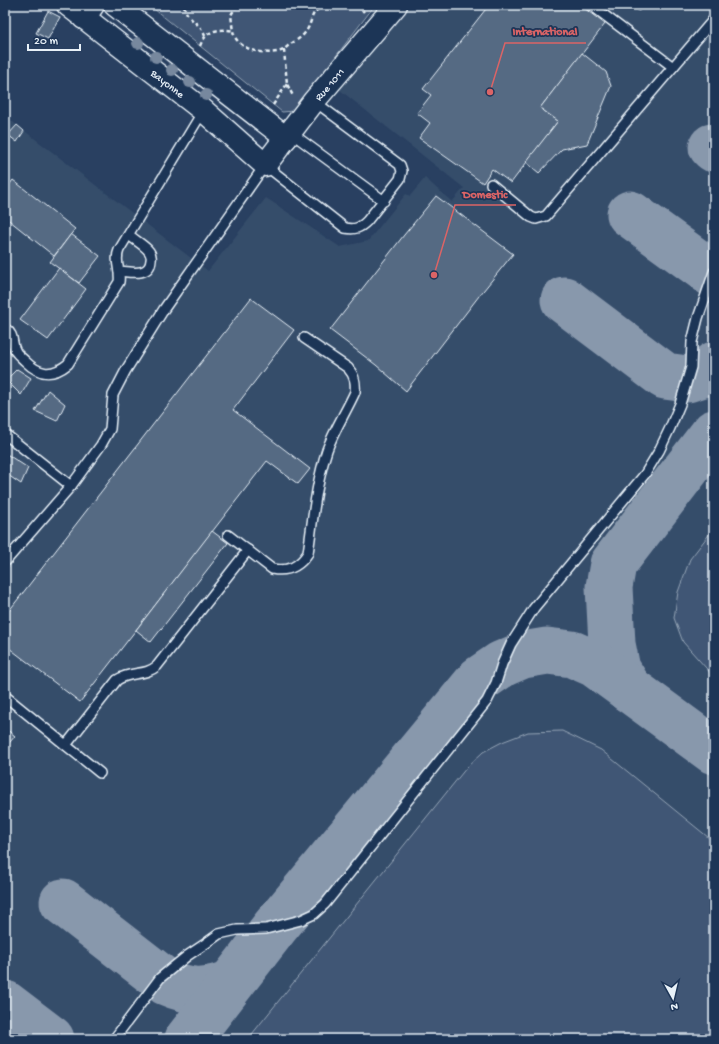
<svg xmlns="http://www.w3.org/2000/svg" width="719" height="1044" font-family="'Gochi Hand',sans-serif">
<style>
.built{fill:#364d6b}
.green{fill:#415774;stroke:#94a4b6}
.lines{fill:none;stroke-linecap:round;stroke-linejoin:round}
.taxiway{stroke:#8898ac;stroke-width:47}
.building{fill:#556a83;stroke:#e8f1f8}
.service-casing{stroke:#e8f1f8;stroke-width:12}
.tertiary-casing{stroke:#e8f1f8;stroke-width:25}
.secondary-casing{stroke:#e8f1f8;stroke-width:25}
.path{stroke:#e8f1f8;stroke-width:2.5;stroke-dasharray:4 3;stroke-linecap:butt}
.service{stroke:#1d3557;stroke-width:9}
.tertiary{stroke:#1d3557;stroke-width:22}
.secondary{stroke:#1d3557;stroke-width:22}
.tree{fill:#77889e}
.labels{text-anchor:middle;stroke-width:3.5;stroke-linejoin:round;paint-order:stroke}
.street-label{font-size:11px;fill:#e8f1f8;stroke:#1d3557}
.leader{fill:none;stroke:#db6466;stroke-width:1.5}
.callout-dot{fill:#db6466;stroke:#1d3557;stroke-width:1.5}
.callout-label{font-size:12px;text-anchor:middle;font-weight:bold;fill:#db6466;stroke:#1d3557;stroke-width:3.5;stroke-linejoin:round;paint-order:stroke}
</style>
<rect width="100%" height="100%" fill="#294061"/>
<filter id="ink" filterUnits="userSpaceOnUse"><feTurbulence type="fractalNoise" baseFrequency=".025" numOctaves="2"/><feDisplacementMap in="SourceGraphic" scale="8" xChannelSelector="R" yChannelSelector="G"/><feConvolveMatrix kernelMatrix="1 2 1 2 8 2 1 2 1" color-interpolation-filters="sRGB"/></filter>
<g filter="url(#ink)">
<polygon class="built" points="411,5 714,5 714,1039 5,1039 5,116 208,271 266,198 340,247 368,241 406,194 410,196 425,178 452,202 464,188 340,90"/>
<g class="green">
<polygon points="149,5 375,5 294,111 282,112"/>
<polygon points="714,528 714,677 683,642 674,618 678,592 690,559"/>
<polygon points="562,731 601,750 714,842 714,1039 248,1039 467,767 483,752 502,742 528,732"/>
</g>
<g class="lines">
<g class="taxiway">
<polyline points="712,147 714,149"/>
<polyline points="630,214 714,275"/>
<polyline points="564,300 665,376 687,379 709,372 714,365"/>
<polyline points="629,689 617,669 612,644 609,587 613,564 714,433"/>
<path d="M63,902L166,982C191,993 205,992 230,984"/>
<polyline points="5,1004 51,1039"/>
<polyline points="188,1039 275,927 480,679 502,664 523,655 547,651 572,654 595,664 714,751"/>
</g>
</g>
<g class="building">
<polygon points="489,5 580,5 605,24 540,108 558,121 511,183 492,169 483,183 419,138 430,123 417,113 431,95 423,89"/>
<polygon points="631,5 644,5 639,11"/>
<polygon points="48,11 60,17 48,39 36,33"/>
<polygon points="582,53 606,72 611,86 587,144 562,149 539,173 526,162 558,121 540,108"/>
<polygon points="17,125 24,131 17,142 8,135"/>
<polygon points="13,180 75,229 54,256 5,217 5,190"/>
<polygon points="436,196 513,254 479,296 406,391 376,365 330,330 404,235"/>
<polygon points="71,234 100,256 79,283 50,262"/>
<polygon points="59,268 86,289 48,340 20,320"/>
<polygon points="251,298 294,330 233,410 310,469 298,484 267,461 80,702 5,645 5,616"/>
<polygon points="17,369 31,378 21,395 6,380"/>
<polygon points="48,390 65,404 57,421 35,411"/>
<polygon points="5,453 28,468 21,484 5,473"/>
<polygon points="212,531 228,543 151,642 136,630"/>
<polygon points="5,728 15,736 5,748"/>
</g>
<g class="lines">
<defs>
<g id="service">
<polyline points="591,5 673,67"/>
<polyline points="290,132 384,201"/>
<polyline points="491,184 531,217 536,219 546,216 714,19"/>
<path d="M119,271C130,272 150,277 151,260C152,256 150,252 147,249C142,244 135,240 129,235"/>
<path d="M5,328C16,336 10,342 16,352C18,355 22,358 25,361C39,375 52,377 68,364L119,282C121,270 114,261 119,250L203,111"/>
<polyline points="5,434 71,486"/>
<path d="M228,535L272,569C288,572 299,567 308,553C313,519 316,483 327,450C334,430 346,412 355,392C356,383 355,376 348,368L304,338"/>
<path d="M5,562L71,486L101,445L110,429L113,395L126,370L164,309L265,165L345,228C355,230 360,228 367,221L400,179L402,171L400,165L314,101"/>
<polyline points="5,696 100,773"/>
<path d="M66,745L117,680C132,670 144,677 157,666L248,550"/>
<polyline points="114,1039 160,978 187,956 205,944 219,934 237,930 266,929 301,920 314,914 325,904 487,701 496,683 502,664 511,644 534,608 645,474 659,451 670,428 680,404 691,367 692,342 698,318 714,272"/>
</g>
<polyline id="tertiary" points="84,18 93,5"/>
<g id="secondary">
<polyline points="68,5 204,111 265,165 314,101 396,5"/>
<polyline points="115,5 286,138"/>
</g>
</defs>
<use href="#service" class="service-casing"/>
<use href="#tertiary" class="tertiary-casing"/>
<use href="#secondary" class="secondary-casing"/>
<g class="path">
<path d="M184,5C187,22 199,20 205,36"/>
<path d="M237,5L231,15C232,21 232,31 235,37C243,52 269,56 284,50C289,43 298,41 304,34C316,20 306,10 330,5"/>
<polyline points="358,5 364,12"/>
<path d="M200,46C206,30 218,28 234,31"/>
<polyline points="284,50 287,84 293,96"/>
<polyline points="273,105 287,84"/>
</g>
<use href="#service" class="service"/>
<use href="#tertiary" class="tertiary"/>
<use href="#secondary" class="secondary"/>
</g>
<g class="tree">
<circle cx="138" cy="43" r="6"/>
<circle cx="156" cy="57" r="6"/>
<circle cx="172" cy="70" r="6"/>
<circle cx="190" cy="82" r="6"/>
<circle cx="206" cy="95" r="6"/>
</g>
</g>
<g class="labels">
<g class="street-label">
<text transform="translate(168 83) rotate(38)" y="4">Bayonne</text>
<text transform="translate(329 84) rotate(-49)" y="4">Rue 1011</text>
</g>
</g>
<path class="leader" d="M490 92L505 43H586M434 275L455 205H516"/>
<g class="callout-dot">
<circle cx="490" cy="92" r="4"/>
<circle cx="434" cy="275" r="4"/>
</g>
<g class="callout-label">
<text x="545" y="35">International</text>
<text x="485" y="198">Domestic</text>
</g>
<rect width="719" height="1044" fill="none" stroke="#1d3557" stroke-width="20"/>
<rect x="10" y="10" width="699" height="1024" fill="none" stroke="#e8f1f8" stroke-width="1.5" filter="url(#ink)"/>
<g transform="translate(673 998) rotate(172)" stroke="#1d3557" stroke-width="3" paint-order="stroke">
<path d="M0-3L7 15L0 10L-7 15Z" fill="#e8f1f8"/>
<text y="-6" font-size="11" font-weight="bold" text-anchor="middle" fill="#e8f1f8">N</text>
</g>
<path d="M28 44v6h52v-6" fill="none" stroke="#e8f1f8" stroke-width="2"/>
<text x="34" y="44" font-size="12" fill="#e8f1f8" stroke="#1d3557" stroke-width="3" paint-order="stroke">20 m</text>
</svg>
